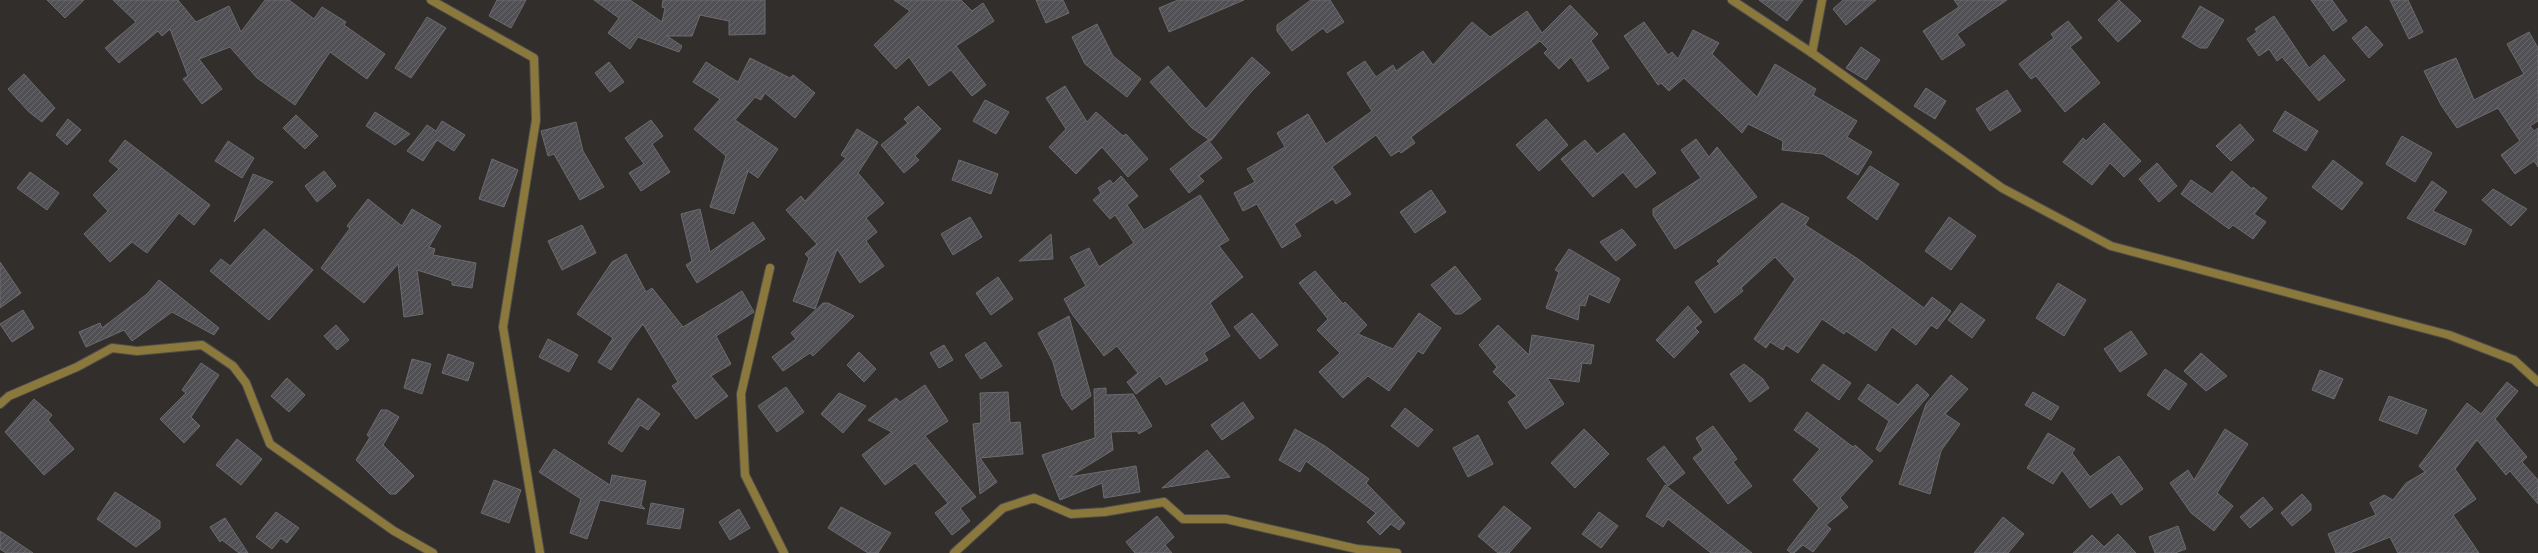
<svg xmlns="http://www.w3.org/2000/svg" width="2538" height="553" font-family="'Fira Sans',sans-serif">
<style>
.building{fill:url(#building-hatch);stroke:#6c6b6f}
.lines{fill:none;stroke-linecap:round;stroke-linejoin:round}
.street-casing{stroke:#4f4c49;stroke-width:10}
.street{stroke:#8a783d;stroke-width:8}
</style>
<defs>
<pattern id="building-hatch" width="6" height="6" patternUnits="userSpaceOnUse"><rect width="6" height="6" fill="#515054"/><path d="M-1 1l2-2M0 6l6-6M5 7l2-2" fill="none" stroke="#69686c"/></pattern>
</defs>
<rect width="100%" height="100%" fill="#312e2b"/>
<g class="building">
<polygon points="47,0 84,0 65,18"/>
<polygon points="113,0 178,0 196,22 229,6 241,32 265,0 289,0 314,19 322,7 346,22 344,25 385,54 367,79 330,52 295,105 257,78 230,47 199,59 222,89 202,104 183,79 188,76 170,29 162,36 158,31 119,63 105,48 136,22"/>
<polygon points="497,0 526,0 511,28 489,16"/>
<polygon points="594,0 630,0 662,22 665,8 662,7 663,0 765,0 765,34 729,35 729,21 700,15 692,36 667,36 682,46 679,52 638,37 630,49 608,33 619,18"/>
<polygon points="894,0 961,0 972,11 983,3 994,21 956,46 986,85 972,96 951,70 929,86 909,57 896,69 874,45 910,11"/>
<polygon points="1036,0 1063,0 1069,13 1046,23"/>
<polygon points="1178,0 1244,0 1169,32 1159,8"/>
<polygon points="1311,0 1330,0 1344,22 1327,33 1323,28 1292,51 1277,31 1277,25"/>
<polygon points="1759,0 1803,0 1787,21"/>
<polygon points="1843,0 1876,0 1846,25 1833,9"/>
<polygon points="1954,0 2007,0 1957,34 1965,45 1942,60 1923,31 1959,7"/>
<polygon points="2119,0 2141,21 2118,42 2098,20"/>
<polygon points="2311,0 2332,0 2347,21 2333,31"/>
<polygon points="2390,0 2408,0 2423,32 2409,39"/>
<polygon points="1570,5 1598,34 1591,41 1609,68 1588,82 1571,57 1559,69 1544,53 1548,49 1540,41 1411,137 1415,143 1401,153 1399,151 1391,156 1376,135 1332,167 1351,194 1336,204 1333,199 1294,224 1301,236 1282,248 1257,204 1243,211 1234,193 1255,182 1247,169 1285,147 1277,133 1308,114 1326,144 1372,111 1347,73 1365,61 1376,77 1393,65 1396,71 1423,51 1433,65 1472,22 1490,37 1527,11 1542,33"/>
<polygon points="2200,6 2224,20 2207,48 2200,48 2182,37"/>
<polygon points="2274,16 2309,68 2324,55 2345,80 2319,101 2282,57 2277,61 2269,49 2259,56 2247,39 2257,32 2255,29"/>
<polygon points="427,17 446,28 411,78 395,68"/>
<polygon points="2068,21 2082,38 2070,47 2100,83 2065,112 2036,76 2031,79 2019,64 2054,38 2051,34"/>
<polygon points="1644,22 1668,55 1672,52 1678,59 1693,30 1719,43 1712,54 1757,97 1775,64 1816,89 1813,95 1857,121 1847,137 1872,152 1858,175 1823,154 1782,150 1783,141 1748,124 1742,133 1684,78 1669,91 1661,83 1658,85 1624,36"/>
<polygon points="1097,24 1113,56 1141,79 1127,97 1085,64 1072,37"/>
<polygon points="2366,26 2383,45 2369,58 2352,38"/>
<polygon points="2529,32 2538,48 2538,121 2530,126 2534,131 2538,128 2538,167 2534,161 2515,174 2501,155 2520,141 2498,108 2457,128 2441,105 2424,71 2456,58 2474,100 2524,74 2507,44"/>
<polygon points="1861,47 1880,60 1866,80 1846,68"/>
<polygon points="1252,57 1270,73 1251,92 1211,141 1192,128 1150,82 1168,66 1206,109"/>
<polygon points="750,58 790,78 793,75 815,93 795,118 765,93 761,100 755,97 735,120 778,149 758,178 748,171 734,214 710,207 726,156 694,129 720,99 693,82 706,62 738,82"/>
<polygon points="609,62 624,82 610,92 595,73"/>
<polygon points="24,74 55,108 42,122 29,112 8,89"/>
<polygon points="1065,86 1087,122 1096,112 1123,136 1126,134 1148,159 1128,177 1102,147 1076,174 1049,147 1066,129 1046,98"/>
<polygon points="1926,88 1946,101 1935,119 1914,106"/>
<polygon points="2007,90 2021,111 1990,131 1976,109"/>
<polygon points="985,100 1009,112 996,134 973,121"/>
<polygon points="918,106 941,129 915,156 919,160 904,173 881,145 908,123 904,119"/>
<polygon points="2285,111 2318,131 2306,151 2273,131"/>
<polygon points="375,112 410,134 395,145 366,126"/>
<polygon points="296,115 318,136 305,149 283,128"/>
<polygon points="68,119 81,130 67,145 56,135"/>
<polygon points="1546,119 1568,145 1539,171 1516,145"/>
<polygon points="651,120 663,136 652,144 670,172 641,191 629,173 644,164 625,138"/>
<polygon points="442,121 465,135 454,151 437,140 423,161 407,151 427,125 436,131"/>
<polygon points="576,122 583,151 604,187 580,200 554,154 548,156 541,131"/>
<polygon points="2104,123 2141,161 2124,177 2110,163 2092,185 2063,162 2083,138 2086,141"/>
<polygon points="2240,124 2254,140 2231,161 2216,146"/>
<polygon points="857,129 878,142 858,173 884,203 866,218 877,232 866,241 884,266 860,283 837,249 815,309 793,301 809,258 805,254 817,244 786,210 801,196 805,201 846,158 841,155"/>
<polygon points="1624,133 1656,173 1636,188 1623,172 1593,197 1561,159 1585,140 1597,154"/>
<polygon points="2402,136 2432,153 2415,182 2386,164"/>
<polygon points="1696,139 1709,157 1717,147 1757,197 1675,249 1653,215 1653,209 1701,178 1681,150"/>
<polygon points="125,140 210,205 194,225 179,213 147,253 132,242 110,262 84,234 108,211 93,195 119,169 109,161"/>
<polygon points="1208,140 1222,158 1199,176 1204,181 1189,193 1170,169"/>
<polygon points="228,141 254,158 242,178 215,161"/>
<polygon points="492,159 518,170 504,207 479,199"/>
<polygon points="959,160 998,174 991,194 952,180"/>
<polygon points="2333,160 2363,183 2342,210 2312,187"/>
<polygon points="2157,163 2177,186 2159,202 2139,179"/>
<polygon points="1870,166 1899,184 1877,220 1847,198"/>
<polygon points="324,171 336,186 317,202 305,186"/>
<polygon points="2232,171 2252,189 2253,187 2267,198 2254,214 2266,222 2253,239 2233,225 2229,229 2181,194 2191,180 2212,194"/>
<polygon points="30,172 59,193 47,210 17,188"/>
<polygon points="253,174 273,182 234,222"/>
<polygon points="1121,176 1138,196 1127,205 1144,230 1200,195 1229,240 1219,246 1243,277 1210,303 1230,336 1204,353 1208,360 1166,385 1160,376 1136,394 1127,382 1138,373 1117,346 1104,356 1072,314 1064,299 1086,286 1070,257 1089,248 1099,267 1134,243 1115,215 1110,219 1093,200 1101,193 1098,188 1110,180 1113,184"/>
<polygon points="2432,181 2447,192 2433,211 2472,230 2465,245 2407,218"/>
<polygon points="2493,189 2527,209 2511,226 2482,200"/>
<polygon points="1431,190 1446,212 1415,233 1400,212"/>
<polygon points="368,199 402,226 412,209 441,226 429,247 435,249 433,255 476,263 472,288 452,285 452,281 417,270 423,314 404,317 398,264 364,303 321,268 350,228 347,226"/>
<polygon points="1782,203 1809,218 1805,225 1858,259 1924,308 1932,297 1951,311 1937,329 1931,325 1916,345 1892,327 1876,351 1846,331 1844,334 1822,319 1798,353 1786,345 1783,350 1770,342 1766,348 1754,339 1795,279 1775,257 1741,288 1743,291 1715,313 1695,282 1720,264 1717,261"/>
<polygon points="700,209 710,252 753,222 765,239 697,283 686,265 692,261 681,214"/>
<polygon points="970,217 982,237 953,255 941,234"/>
<polygon points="1949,217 1976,236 1951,270 1925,251"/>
<polygon points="582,225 596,253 562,270 548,241"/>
<polygon points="264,229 313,270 269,320 210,271 221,259 230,266"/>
<polygon points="1622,229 1636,245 1616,261 1600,242"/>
<polygon points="1051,234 1053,259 1019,261"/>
<polygon points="1569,249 1620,279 1609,303 1589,294 1585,306 1580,305 1578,320 1546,308 1559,272 1555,270"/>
<polygon points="626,254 646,292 652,288 683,327 742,291 754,312 716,336 731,364 711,376 728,396 696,419 672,386 678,382 643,324 629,342 611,370 598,362 613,338 577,314 612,262"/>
<polygon points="0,262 21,293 0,308"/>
<polygon points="1455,266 1481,299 1461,314 1455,314 1431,285"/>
<polygon points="1315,271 1343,304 1345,302 1367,325 1358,334 1393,349 1419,313 1441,328 1423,354 1418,351 1389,391 1368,376 1343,398 1319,372 1340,353 1317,330 1328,319 1299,283"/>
<polygon points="998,277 1013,299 991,315 976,293"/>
<polygon points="159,280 219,328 214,335 172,312 132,341 124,330 86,347 79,332 100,323 102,328 147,294"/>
<polygon points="2058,283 2086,300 2064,336 2036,318"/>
<polygon points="823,303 828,303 854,316 813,356 810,353 783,371 772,357 796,339 791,333"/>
<polygon points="1961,303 1985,320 1972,338 1948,320"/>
<polygon points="1688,306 1702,322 1695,328 1699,332 1674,358 1656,340"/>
<polygon points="23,310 34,328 12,342 0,324"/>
<polygon points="1252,313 1278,345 1260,359 1234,327"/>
<polygon points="1069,316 1091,396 1072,410 1062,396 1053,362 1038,333"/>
<polygon points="336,325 349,340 337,350 324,336"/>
<polygon points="1498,325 1529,355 1532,335 1594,345 1591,364 1582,363 1579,382 1547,378 1564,404 1526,429 1508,402 1517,396 1493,372 1497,367 1479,345"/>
<polygon points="2131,331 2147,354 2120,372 2104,349"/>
<polygon points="548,339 578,355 569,372 539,357"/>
<polygon points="985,342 1002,366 981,379 965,355"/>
<polygon points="944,345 953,360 939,368 930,353"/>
<polygon points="859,352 876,369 864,382 847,365"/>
<polygon points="2201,353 2227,376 2206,391 2184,371"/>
<polygon points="448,354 474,363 468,381 442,373"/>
<polygon points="412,359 431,364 422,394 404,388"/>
<polygon points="201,363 219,375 191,417 200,426 184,443 160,419 186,393 182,390"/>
<polygon points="1744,364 1763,379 1769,388 1750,402 1730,374"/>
<polygon points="1823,364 1851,383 1839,400 1811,380"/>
<polygon points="2165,369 2187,384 2169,410 2147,395"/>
<polygon points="2320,370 2343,379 2334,399 2312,390"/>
<polygon points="1951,375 1968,389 1945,414 1960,424 1941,451 1930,494 1899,484 1926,404"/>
<polygon points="287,378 305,395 289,412 271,396"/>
<polygon points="2507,382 2518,391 2495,419 2527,457 2522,462 2538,480 2538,504 2510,471 2506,475 2477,440 2455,469 2476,499 2453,515 2479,553 2398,553 2390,537 2350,553 2336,553 2328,534 2376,515 2370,503 2384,495 2393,500 2406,483 2425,472 2419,466 2467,403 2481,414"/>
<polygon points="1868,384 1898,405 1917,384 1929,395 1880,452 1876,449 1889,421 1858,399"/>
<polygon points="925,385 948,421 925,436 976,497 960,508 970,521 952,535 935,513 948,503 915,463 885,485 862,455 892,432 868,420 896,398 900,402"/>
<polygon points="786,387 804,412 777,432 758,406"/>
<polygon points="1106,388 1106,395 1133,394 1152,426 1139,434 1137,431 1111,432 1113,450 1069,477 1136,466 1140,492 1104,498 1102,483 1060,500 1042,455 1095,438 1094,389"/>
<polygon points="1008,392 1010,423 1020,422 1023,454 980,458 997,482 980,494 973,424 981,423 980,393"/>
<polygon points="2033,392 2059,407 2051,420 2025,405"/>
<polygon points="839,393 866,406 843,433 821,414"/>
<polygon points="2389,396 2427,410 2417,434 2379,420"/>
<polygon points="638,398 660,414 648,430 640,425 622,452 608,443"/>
<polygon points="34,399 52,415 48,420 74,449 44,475 5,432"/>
<polygon points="1243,402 1254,418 1222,440 1211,425"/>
<polygon points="1405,408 1433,430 1418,447 1391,426"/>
<polygon points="381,410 387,410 399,417 383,445 414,476 396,494 390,494 356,460 370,437 367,435"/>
<polygon points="1807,412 1853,447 1855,445 1873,461 1840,498 1848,507 1826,525 1831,529 1813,552 1803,545 1794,553 1791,553 1787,550 1819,508 1793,480 1820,449 1794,430"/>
<polygon points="1713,426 1737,459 1733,462 1752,486 1728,504 1693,458 1703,450 1696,438"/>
<polygon points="1295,429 1325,446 1369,479 1366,483 1405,523 1399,530 1391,524 1380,535 1367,522 1376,513 1306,461 1300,472 1279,460"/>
<polygon points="1584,429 1609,454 1575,488 1551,463"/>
<polygon points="2225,429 2248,444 2217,493 2233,506 2214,531 2191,513 2170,483 2188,470 2194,480"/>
<polygon points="2048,433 2075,449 2072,453 2090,477 2119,456 2143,489 2121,505 2112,492 2090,508 2062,470 2053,484 2027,468"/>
<polygon points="1478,435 1493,464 1468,477 1453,448"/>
<polygon points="237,439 262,459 241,485 216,465"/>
<polygon points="1664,446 1685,473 1668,486 1647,459"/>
<polygon points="554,449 610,485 612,475 646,481 641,505 645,509 600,500 587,539 570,533 581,499 539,472"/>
<polygon points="1207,450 1230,477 1162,488"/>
<polygon points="494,480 521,490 509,523 481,513"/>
<polygon points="1665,485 1752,553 1711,553 1668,519 1663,527 1646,516"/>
<polygon points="115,492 160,521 160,528 136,547 97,519"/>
<polygon points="2302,494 2311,504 2311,510 2292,526 2281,513"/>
<polygon points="2263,497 2273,509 2250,528 2240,517"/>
<polygon points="651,503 684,509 680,529 647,524"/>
<polygon points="1504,506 1531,528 1509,553 1498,553 1478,536"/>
<polygon points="841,507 891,533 878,553 868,553 828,528"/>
<polygon points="739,509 750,528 730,540 719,522"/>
<polygon points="276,512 299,528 287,543 281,538 272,549 256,537"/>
<polygon points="1599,512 1618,526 1601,548 1582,534"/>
<polygon points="1157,516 1174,537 1165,545 1172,553 1135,553 1126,542"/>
<polygon points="2003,517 2024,534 2008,553 1974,553"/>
<polygon points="225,518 248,553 239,553 222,540 220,542 210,527"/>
<polygon points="2178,526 2186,549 2175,553 2155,553 2149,537"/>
<polygon points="0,531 33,553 6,553 0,549"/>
<polygon points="2118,534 2136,553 2073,553 2092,535 2104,547"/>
</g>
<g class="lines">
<defs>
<g id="street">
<polyline points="431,0 534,58 536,120 503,327 540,553"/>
<polyline points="1732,0 1812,53 2002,188 2111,246 2449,335 2514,360 2538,382"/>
<polyline points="1812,53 1822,0"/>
<polyline points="770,268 741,394 745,475 784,553"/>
<polyline points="0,404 9,396 77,367 112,348 137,351 202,345 233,366 246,383 270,444 394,531 433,553"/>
<polyline points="954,553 1003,508 1034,498 1071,514 1104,512 1164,502 1183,519 1226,519 1357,549 1397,553"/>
</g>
</defs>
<use href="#street" class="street-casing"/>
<use href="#street" class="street"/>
</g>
</svg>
